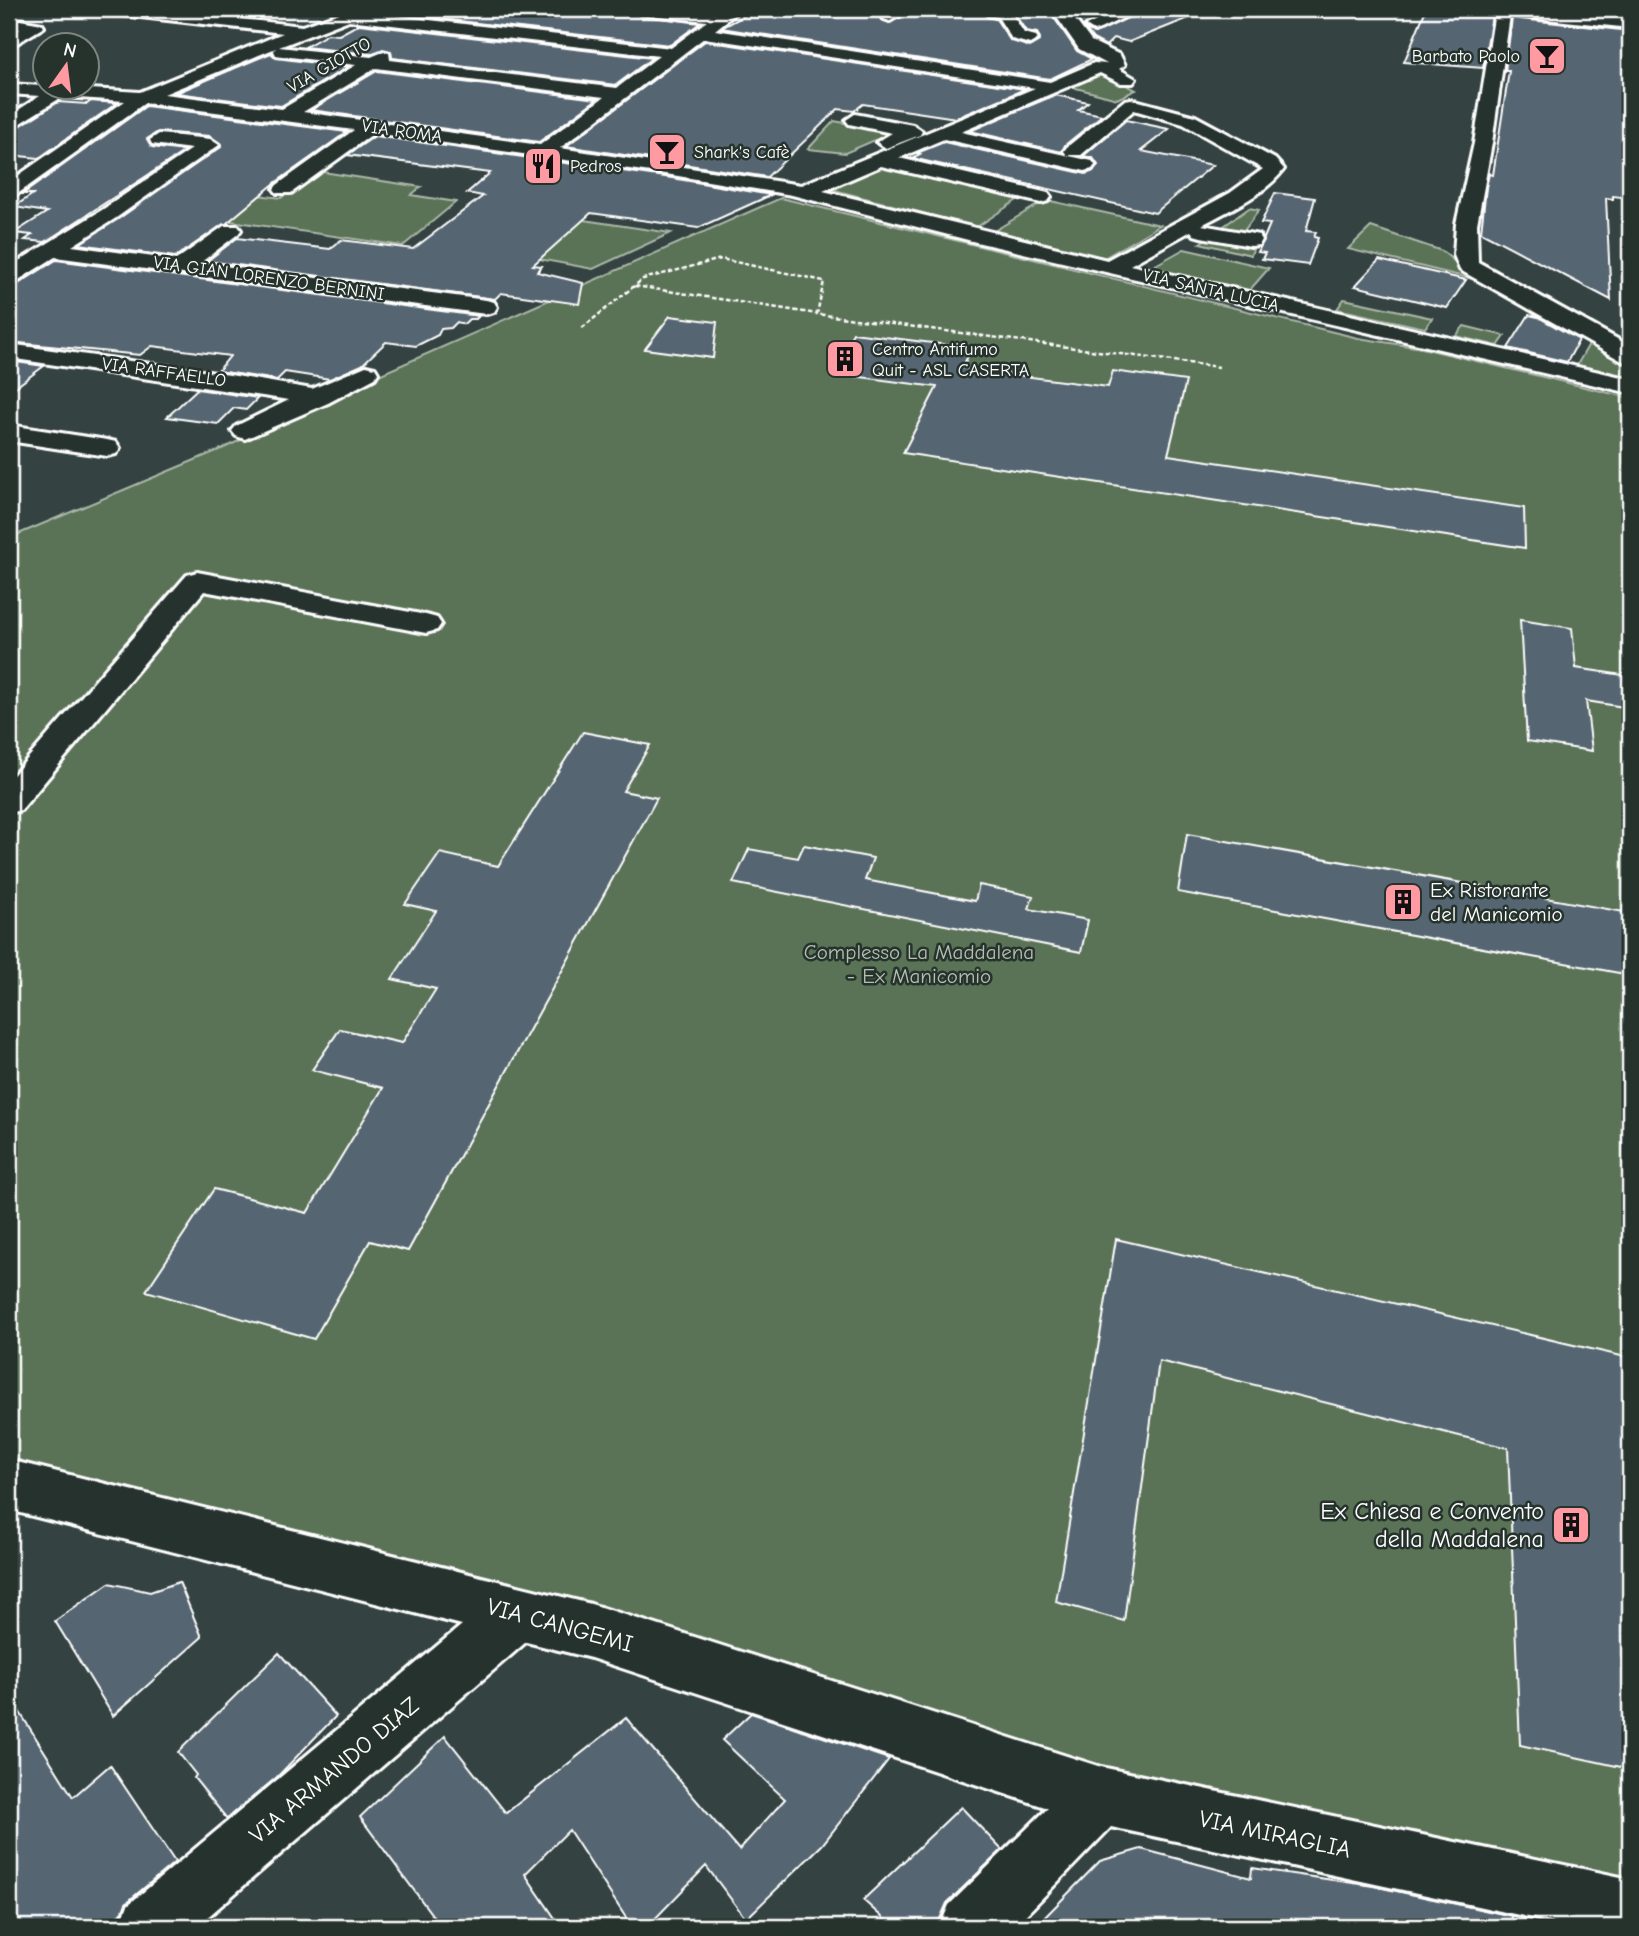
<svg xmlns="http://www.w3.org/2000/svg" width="1639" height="1936" font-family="'Comic Neue',sans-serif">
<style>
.green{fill:#5a7256;stroke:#acb8aa;stroke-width:2}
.building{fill:#556571;stroke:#fff;stroke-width:2}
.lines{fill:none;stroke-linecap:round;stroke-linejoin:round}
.minor-casing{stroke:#fff;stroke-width:6}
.path{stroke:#fff;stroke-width:2.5;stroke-dasharray:4.5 2.5;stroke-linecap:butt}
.minor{fill:#26332d;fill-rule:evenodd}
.labels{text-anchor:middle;stroke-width:5;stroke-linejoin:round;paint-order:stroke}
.far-poi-label{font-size:18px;fill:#fff;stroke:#26332d;text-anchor:start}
.far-street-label{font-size:18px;fill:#fff;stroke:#26332d}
.poi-label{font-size:21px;fill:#fff;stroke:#26332d;text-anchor:start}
.park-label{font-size:21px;fill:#b5c0b3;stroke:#26332d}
.near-poi-label{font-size:24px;fill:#fff;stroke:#26332d;text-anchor:end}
.near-street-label{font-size:24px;fill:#fff;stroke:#26332d}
</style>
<rect width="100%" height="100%" fill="#344241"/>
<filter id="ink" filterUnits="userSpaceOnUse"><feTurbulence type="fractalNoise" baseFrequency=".0143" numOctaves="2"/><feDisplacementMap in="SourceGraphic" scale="14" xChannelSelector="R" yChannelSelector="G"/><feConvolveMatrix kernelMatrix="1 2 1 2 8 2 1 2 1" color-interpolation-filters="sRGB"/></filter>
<g filter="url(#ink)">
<g class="green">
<polygon points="1103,73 1136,90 1117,99 1072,87"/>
<polygon points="834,121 894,132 845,153 808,149"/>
<polygon points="882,166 1015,197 1017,200 977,227 834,190 872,168"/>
<polygon points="316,171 421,187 411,195 456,202 403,246 175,213 210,189 281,198"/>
<polygon points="781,198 1358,338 1422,348 1630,398 1630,1886 1158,1790 868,1699 787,1665 517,1584 9,1463 9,538 226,447 347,389"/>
<polygon points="1046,200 1160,225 1104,258 994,231"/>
<polygon points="1249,208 1259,210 1238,239 1255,243 1251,255 1200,243"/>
<polygon points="570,218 671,233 593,269 528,257"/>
<polygon points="1371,227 1442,251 1477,280 1348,249"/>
<polygon points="1184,249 1269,268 1249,291 1150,268"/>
<polygon points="1344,299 1432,318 1425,328 1337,309"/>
<polygon points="1464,326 1505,336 1498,346 1456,336"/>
<polygon points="1589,344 1630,367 1630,377 1577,365"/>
</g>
<g class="building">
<polygon points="385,9 426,9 468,13 483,9 591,9 700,23 670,45 380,12"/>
<polygon points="757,9 875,9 882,20 889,23 901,17 897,9 981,9 987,17 996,19 1010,40 1029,47 1039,41 1040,38 1037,33 1026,31 1011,9 1048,9 1077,51 1092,59 1050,79 721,28"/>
<polygon points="1070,9 1116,9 1083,27"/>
<polygon points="1144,9 1209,9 1209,10 1129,42 1114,38 1106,46 1093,39 1085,28 1095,33"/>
<polygon points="1426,9 1492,16 1483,68 1404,62"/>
<polygon points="1512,18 1630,31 1630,198 1613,196 1613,199 1606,198 1611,300 1481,232 1486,187 1489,174 1493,175 1509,71 1505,71"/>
<polygon points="359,24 652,58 616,85 392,58 391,51 383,49 371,54 305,47 328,34 339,35"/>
<polygon points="705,41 1025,89 956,118 863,104 854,111 838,109 767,177 566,146"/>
<polygon points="271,53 276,58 348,67 281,106 176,93"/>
<polygon points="377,71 597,99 539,142 311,110"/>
<polygon points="1055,95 1088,102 1078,110 1102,115 1065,145 1062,152 970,131"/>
<polygon points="91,101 117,103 39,158 9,155 9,133 58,102 87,104"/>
<polygon points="146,106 347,132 275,183 227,223 175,257 79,244 221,147 220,143 210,136 158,132 147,139 152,147 185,151 45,242 25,240 32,235 14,233 47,212 14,207 33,194 23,194"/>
<polygon points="1126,120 1169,129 1141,151 1213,165 1155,213 912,158 920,154 917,153 944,142 1086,174 1094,171 1098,165 1093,158 1083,156"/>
<polygon points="375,136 672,178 771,195 698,228 591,213 533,265 542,266 537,272 583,283 579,304 501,293 495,299 207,261 237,238 330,249 341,240 413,249 483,196 467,193 490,173 347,155"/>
<polygon points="1275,193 1315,198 1306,231 1316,232 1314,237 1318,238 1308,265 1262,259 1265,253 1258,252 1270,224 1261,223"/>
<polygon points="56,260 479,316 476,319 469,319 464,324 457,322 451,328 441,329 438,335 416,346 386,342 362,365 330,379 285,372 277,380 218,371 230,356 152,346 140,355 9,342 9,290"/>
<polygon points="1379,260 1466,280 1447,308 1355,286"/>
<polygon points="1529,315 1538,317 1579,340 1567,362 1508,348"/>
<polygon points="670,316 717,322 713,358 645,349"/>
<polygon points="853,333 972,348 962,368 1108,387 1113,371 1186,381 1168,455 1524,508 1525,548 903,453 937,387 830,373"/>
<polygon points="9,361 44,366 9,392"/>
<polygon points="197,389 258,398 246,410 234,408 218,424 167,417"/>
<polygon points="1520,620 1572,628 1576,668 1630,676 1630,708 1586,701 1592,751 1527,741"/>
<polygon points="583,732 650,745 623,791 657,798 408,1251 370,1241 314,1339 146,1291 214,1189 307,1213 383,1088 312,1070 340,1029 402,1043 436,989 392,979 436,911 405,904 440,853 498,866"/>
<polygon points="1187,834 1630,913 1630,975 1178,892"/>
<polygon points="804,845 873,858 865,880 975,901 979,885 1033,896 1029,909 1088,920 1081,952 733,883 749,849 798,858"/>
<polygon points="1116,1239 1630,1358 1630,1769 1520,1745 1508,1448 1159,1361 1124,1621 1056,1602"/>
<polygon points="179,1582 202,1637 113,1716 55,1621 109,1583 150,1592"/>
<polygon points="279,1653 336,1716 277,1777 227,1819 194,1778 196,1775 178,1752"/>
<polygon points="9,1695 73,1797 110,1765 175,1862 126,1903 123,1911 105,1927 9,1927"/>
<polygon points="751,1713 889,1759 822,1845 746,1919 706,1866 647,1927 632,1927 569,1830 525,1874 561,1927 441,1927 360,1817 445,1736 506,1813 626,1718 739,1850 785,1799 722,1740"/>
<polygon points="961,1807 1002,1850 947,1903 940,1919 932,1927 893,1927 863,1900"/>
<polygon points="1141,1849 1251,1878 1252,1868 1373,1886 1512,1916 1511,1927 1035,1927 1100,1861"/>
</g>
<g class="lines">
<defs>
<g id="minor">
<path d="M106,9H153L302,26L351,9H373L369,13L671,48L707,21L640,14L632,9H681L718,13L723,9H741L715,30L1050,82L1094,63L1107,64L1079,49L1051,9H1067L1091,41L1120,55L1125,65L1119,69L1136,79L1133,83H1121L1100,73L961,132L1092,161L1095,165L1092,169L1085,171L944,139L899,158L1048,193L1051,197L1048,201L1041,203L881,166L823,191L1107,260L1230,193L1263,169L1183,124L1134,110L1081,155H1067L1064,151L1067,147L1125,100L1131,99L1195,116L1275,159L1284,169C1265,195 1229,210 1202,225L1259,235L1262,240L1259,245L1251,246L1201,237L1194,235L1191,231L1130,265L1630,379V393L976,242L792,195L672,175L374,133L291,193H277L274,189L277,185L354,130L145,103L16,195L9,197V182L125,101L62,97L9,130V116L40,96L9,94V84L140,92L283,33L114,14ZM349,20L659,56L617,88L390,60L389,53L383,52L371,57L279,47ZM704,38L1035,88L801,185L560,148ZM276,48L274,51L276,55L282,56L356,65L282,109L164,94ZM376,68L604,97L540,145L303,112Z"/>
<polygon points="878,9 894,9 898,16 890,21 884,19"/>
<polygon points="984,9 1010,11 1024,33 1036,36 1038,39 1030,44 1012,39 998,17 989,15"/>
<polygon points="1121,9 1142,9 1100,29 1094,31 1086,26"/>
<polygon points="1492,9 1542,9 1630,18 1630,28 1510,15 1492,143 1477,224 1478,262 1630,346 1630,363 1622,361 1460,270 1454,255 1456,224 1474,143 1495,12"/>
<polygon points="9,18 42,24 44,27 9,48 9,36 20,29 9,28"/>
<polygon points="855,114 913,125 922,131 920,135 886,148 877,142 892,133 849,124 846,120"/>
<polygon points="159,134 210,139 219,145 116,218 72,246 176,260 224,226 238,226 241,230 238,234 200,263 486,300 494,302 497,307 494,312 486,314 55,257 17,281 9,283 9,267 102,210 192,149 152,144 150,140"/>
<polygon points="9,344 230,375 312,389 366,366 375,368 378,373 375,378 328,403 245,439 236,436 232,431 236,426 289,400 9,358"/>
<polygon points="9,425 107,440 116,442 120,448 116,454 107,456 9,441"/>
<polygon points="197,572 426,615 437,618 441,624 437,630 426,633 204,591 21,810 9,813 9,780 187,575"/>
<polygon points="9,1460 591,1604 1101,1767 1630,1879 1630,1927 1574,1927 1111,1827 1014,1927 940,1927 949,1905 1048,1808 591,1658 526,1642 196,1927 119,1927 128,1905 462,1625 9,1510"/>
</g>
</defs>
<use href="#minor" class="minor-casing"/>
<g class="path">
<polyline points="635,286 817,314"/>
<polyline points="582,328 643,279 721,259 824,281 817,314 1219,367"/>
</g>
<use href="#minor" class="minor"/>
</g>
</g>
<defs>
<symbol id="bar-square" viewBox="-11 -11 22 22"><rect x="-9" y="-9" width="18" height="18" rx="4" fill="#ff9aa2" stroke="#26332d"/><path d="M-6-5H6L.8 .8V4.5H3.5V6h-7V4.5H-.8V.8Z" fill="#111"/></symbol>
<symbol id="restaurant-square" viewBox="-11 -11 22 22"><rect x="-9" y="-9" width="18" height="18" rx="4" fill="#ff9aa2" stroke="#26332d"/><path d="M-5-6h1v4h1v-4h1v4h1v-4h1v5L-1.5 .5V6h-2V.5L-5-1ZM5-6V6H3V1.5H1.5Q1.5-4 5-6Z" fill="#111"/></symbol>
<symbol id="building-square" viewBox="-11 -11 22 22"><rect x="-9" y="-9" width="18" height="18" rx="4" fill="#ff9aa2" stroke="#26332d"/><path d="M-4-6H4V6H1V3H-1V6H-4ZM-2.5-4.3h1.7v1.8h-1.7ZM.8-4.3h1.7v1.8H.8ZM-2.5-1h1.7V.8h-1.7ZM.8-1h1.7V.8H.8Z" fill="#111"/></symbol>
</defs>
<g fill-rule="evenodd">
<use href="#bar-square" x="1525" y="34" width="44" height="44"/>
<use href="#bar-square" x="645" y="130" width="44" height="44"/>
<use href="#restaurant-square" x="521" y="144" width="44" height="44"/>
<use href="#building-square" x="823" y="337" width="44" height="44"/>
<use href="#building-square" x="1381" y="880" width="44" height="44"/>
<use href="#building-square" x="1549" y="1503" width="44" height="44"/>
</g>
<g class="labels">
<g class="far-poi-label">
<text x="1520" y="62" text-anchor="end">Barbato Paolo</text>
<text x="694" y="158">Shark's Cafè</text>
<text x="570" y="172">Pedros</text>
<text x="872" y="355">Centro Antifumo<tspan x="872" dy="21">Quit - ASL CASERTA</tspan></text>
</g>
<g class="far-street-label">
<text transform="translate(329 65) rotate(-30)" y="6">VIA GIOTTO</text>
<text transform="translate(402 131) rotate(8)" y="6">VIA ROMA</text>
<text transform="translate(269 278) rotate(8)" y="6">VIA GIAN LORENZO BERNINI</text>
<text transform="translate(1211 290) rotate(13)" y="6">VIA SANTA LUCIA</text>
<text transform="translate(164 372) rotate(8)" y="6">VIA RAFFAELLO</text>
</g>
<g class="poi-label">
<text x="1430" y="897">Ex Ristorante<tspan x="1430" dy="24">del Manicomio</tspan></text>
</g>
<g class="park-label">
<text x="919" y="959">Complesso La Maddalena<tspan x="919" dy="24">- Ex Manicomio</tspan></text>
</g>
<g class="near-poi-label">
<text x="1544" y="1519">Ex Chiesa e Convento<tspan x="1544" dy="28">della Maddalena</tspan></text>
</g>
<g class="near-street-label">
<text transform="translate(560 1625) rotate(15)" y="8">VIA CANGEMI</text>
<text transform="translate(334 1770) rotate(-40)" y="8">VIA ARMANDO DIAZ</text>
<text transform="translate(1275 1834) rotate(12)" y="8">VIA MIRAGLIA</text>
</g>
</g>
<rect width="1639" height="1936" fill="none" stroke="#26332d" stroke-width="35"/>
<rect x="18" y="18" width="1604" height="1901" fill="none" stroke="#fff" stroke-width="2.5" filter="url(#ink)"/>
<g transform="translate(66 66) rotate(14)"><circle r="33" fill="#26332d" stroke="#7d8581" stroke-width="2"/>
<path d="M0-5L12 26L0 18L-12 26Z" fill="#ff9aa2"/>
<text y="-10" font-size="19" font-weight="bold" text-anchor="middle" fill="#ffffff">N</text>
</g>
</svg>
